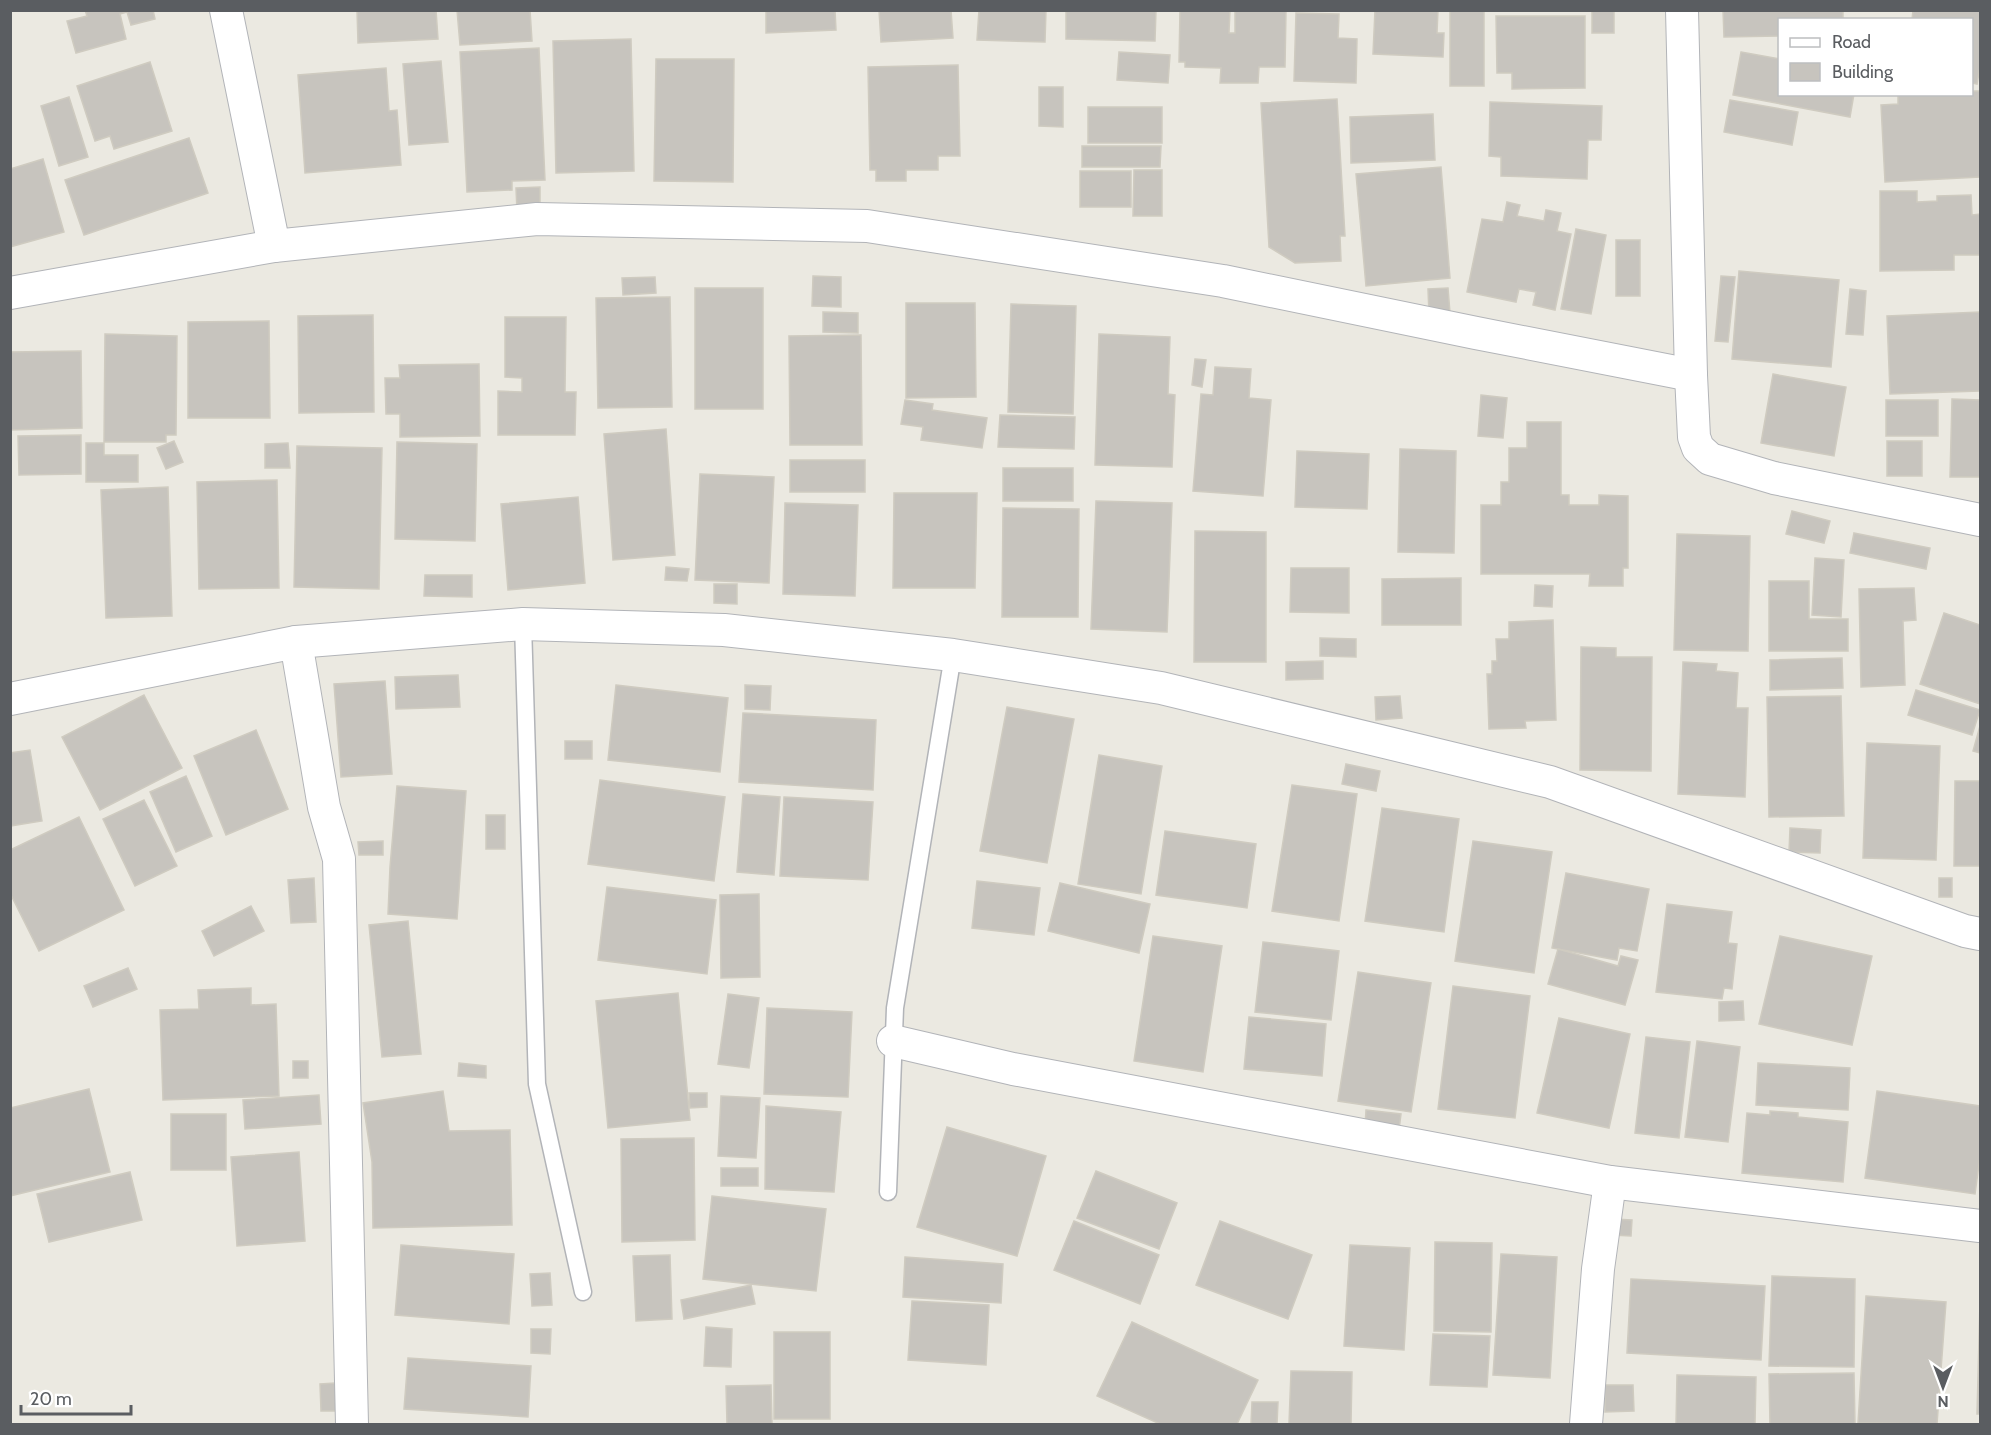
<svg xmlns="http://www.w3.org/2000/svg" width="1991" height="1435" font-family="Cabin,sans-serif">
<style>
.building{fill:#c7c4be;stroke:#cfcbc0;stroke-width:1.5}
.lines{fill:none;stroke-linecap:round;stroke-linejoin:round}
.lane-casing{stroke:#b2b4b8;stroke-width:19}
.street-casing{stroke:#b2b4b8;stroke-width:34}
.lane{stroke:#fff;stroke-width:16}
.street{stroke:#fff;stroke-width:32}
</style>
<rect width="100%" height="100%" fill="#ebe9e1"/>
<g class="building">
<polygon points="85,10 153,10 155,19 131,25 127,12 120,14 126,39 76,53 67,21 87,16"/>
<polygon points="357,10 436,10 438,39 358,43"/>
<polygon points="457,10 530,10 532,41 460,45"/>
<polygon points="766,10 835,10 836,30 766,33"/>
<polygon points="879,10 951,10 953,38 881,42"/>
<polygon points="979,10 1046,10 1045,42 977,40"/>
<polygon points="1066,10 1156,10 1155,41 1066,39"/>
<polygon points="1180,10 1230,10 1229,33 1235,33 1235,10 1286,10 1285,67 1259,67 1258,83 1220,83 1221,68 1185,67 1185,62 1179,62"/>
<polygon points="1375,10 1438,10 1437,33 1444,33 1443,57 1373,54"/>
<rect x="1450" y="10" width="34" height="76"/>
<rect x="1592" y="10" width="22" height="23"/>
<polygon points="1723,10 1843,10 1843,20 1780,20 1780,36 1724,37"/>
<polygon points="1913,10 1980,10 1980,67 1977,84 1972,83 1972,20 1912,20"/>
<polygon points="1296,13 1339,14 1338,38 1357,39 1356,83 1294,81"/>
<polygon points="1496,16 1585,16 1585,88 1512,89 1512,73 1497,73"/>
<polygon points="631,39 634,171 556,173 553,41"/>
<polygon points="539,48 545,180 512,181 512,190 467,192 460,52"/>
<polygon points="1119,52 1170,55 1168,83 1117,80"/>
<polygon points="1741,52 1780,59 1780,94 1854,94 1850,117 1733,95"/>
<polygon points="656,59 734,59 733,182 654,181"/>
<polygon points="441,61 448,142 409,145 403,64"/>
<polygon points="150,62 172,131 114,149 110,136 95,141 77,86"/>
<polygon points="958,65 960,156 938,156 938,170 906,170 906,181 876,181 876,170 870,170 868,67"/>
<polygon points="386,68 389,111 397,110 401,165 305,173 298,75"/>
<polygon points="1039,87 1063,87 1063,127 1039,126"/>
<polygon points="1972,91 1980,91 1980,177 1885,182 1881,105 1898,104 1898,95 1972,94"/>
<polygon points="69,97 88,157 59,166 41,106"/>
<polygon points="1337,99 1345,236 1340,236 1341,261 1295,263 1269,247 1261,103"/>
<polygon points="1730,100 1798,112 1792,145 1724,132"/>
<polygon points="1490,102 1602,106 1601,140 1588,140 1587,179 1501,176 1501,157 1489,156"/>
<rect x="1088" y="107" width="74" height="36"/>
<polygon points="1433,114 1435,160 1351,163 1350,117"/>
<polygon points="189,138 208,193 84,235 65,180"/>
<polygon points="1082,146 1161,146 1160,167 1082,167"/>
<polygon points="43,159 64,232 10,247 10,169"/>
<polygon points="1441,167 1450,278 1366,286 1356,174"/>
<polygon points="1134,170 1162,170 1162,216 1133,216"/>
<rect x="1080" y="171" width="51" height="36"/>
<polygon points="540,187 540,210 517,211 516,188"/>
<polygon points="1880,191 1917,191 1917,202 1937,201 1937,196 1971,195 1972,215 1980,214 1980,255 1954,255 1954,270 1880,271"/>
<polygon points="1507,202 1520,205 1517,216 1544,221 1546,210 1561,213 1557,231 1571,234 1555,310 1533,305 1536,292 1519,289 1516,302 1467,292 1482,219 1503,222"/>
<polygon points="1576,229 1606,235 1591,314 1561,309"/>
<rect x="1616" y="240" width="24" height="56"/>
<polygon points="1739,271 1839,280 1831,367 1732,359"/>
<polygon points="813,276 841,277 841,307 812,306"/>
<polygon points="1721,276 1735,277 1728,342 1715,341"/>
<polygon points="655,277 656,293 623,295 622,278"/>
<rect x="695" y="288" width="68" height="121"/>
<polygon points="1448,288 1450,313 1429,314 1428,289"/>
<polygon points="1850,289 1866,291 1863,335 1846,334"/>
<polygon points="670,297 672,407 598,408 596,298"/>
<polygon points="906,303 975,303 976,397 906,398"/>
<polygon points="1011,304 1076,306 1073,414 1008,412"/>
<polygon points="823,312 858,313 858,333 823,332"/>
<polygon points="1980,312 1980,391 1890,394 1887,316"/>
<polygon points="373,315 374,412 299,413 298,316"/>
<polygon points="505,317 566,317 565,392 576,392 575,435 498,435 498,391 522,392 522,378 505,377"/>
<polygon points="269,321 270,418 188,418 188,322"/>
<polygon points="105,334 177,336 176,435 166,435 166,442 104,442"/>
<polygon points="1099,334 1170,337 1168,394 1175,395 1172,467 1095,465"/>
<polygon points="861,335 862,445 790,445 789,336"/>
<polygon points="81,351 82,428 10,430 10,352"/>
<polygon points="1195,359 1206,360 1202,387 1192,385"/>
<polygon points="479,364 480,436 400,437 400,414 386,414 385,378 400,378 399,365"/>
<polygon points="1215,367 1251,369 1249,398 1271,400 1263,496 1193,491 1201,394 1213,395"/>
<polygon points="1773,374 1846,387 1834,456 1761,443"/>
<polygon points="1481,395 1507,398 1503,438 1478,436"/>
<polygon points="1952,399 1980,400 1980,477 1950,477"/>
<polygon points="905,400 933,404 932,410 987,418 982,448 921,440 923,427 901,424"/>
<rect x="1886" y="400" width="52" height="36"/>
<polygon points="1000,415 1075,417 1074,449 998,447"/>
<polygon points="1527,422 1561,422 1561,495 1569,495 1569,505 1599,505 1599,495 1628,496 1628,568 1623,568 1623,586 1589,586 1590,574 1481,574 1481,505 1501,505 1501,482 1509,482 1509,448 1527,448"/>
<polygon points="666,429 675,555 613,560 604,434"/>
<polygon points="81,435 81,474 19,475 18,436"/>
<polygon points="174,441 183,462 166,469 157,448"/>
<rect x="1887" y="441" width="35" height="35"/>
<polygon points="397,442 477,444 475,541 395,539"/>
<polygon points="86,443 104,443 104,455 138,455 138,482 86,482"/>
<polygon points="288,443 290,468 265,468 265,444"/>
<polygon points="297,446 382,448 379,589 294,587"/>
<polygon points="1400,449 1456,451 1454,553 1398,552"/>
<polygon points="1297,451 1369,454 1367,509 1295,507"/>
<rect x="790" y="460" width="75" height="32"/>
<rect x="1003" y="468" width="70" height="33"/>
<polygon points="700,474 774,477 769,583 695,580"/>
<polygon points="277,480 279,588 199,589 197,482"/>
<polygon points="168,487 172,616 106,618 101,490"/>
<polygon points="894,493 977,493 975,588 893,588"/>
<polygon points="578,497 585,583 508,590 501,504"/>
<polygon points="1096,501 1172,503 1167,632 1091,629"/>
<polygon points="785,503 858,505 855,596 783,594"/>
<polygon points="1003,508 1079,509 1078,617 1002,617"/>
<polygon points="1792,511 1830,521 1824,543 1786,534"/>
<polygon points="1195,531 1266,532 1266,662 1194,662"/>
<polygon points="1854,533 1930,548 1926,569 1850,553"/>
<polygon points="1677,534 1750,536 1748,651 1674,650"/>
<polygon points="1815,558 1844,560 1841,617 1812,615"/>
<polygon points="666,567 689,569 687,581 665,580"/>
<polygon points="1291,568 1349,568 1349,613 1290,612"/>
<polygon points="425,575 472,575 472,597 424,596"/>
<polygon points="1461,578 1461,625 1382,625 1382,579"/>
<polygon points="1769,581 1809,581 1809,619 1848,619 1848,651 1769,651"/>
<polygon points="714,584 737,584 737,604 714,603"/>
<polygon points="1535,585 1553,586 1552,607 1534,606"/>
<polygon points="1914,588 1916,620 1903,621 1905,685 1861,687 1859,589"/>
<polygon points="1944,613 1980,625 1980,704 1920,684"/>
<polygon points="1553,620 1556,720 1525,721 1526,728 1489,729 1487,674 1492,674 1492,661 1497,661 1496,639 1509,639 1509,622"/>
<polygon points="1320,638 1356,639 1356,657 1320,656"/>
<polygon points="1581,647 1616,648 1616,657 1652,657 1651,771 1580,770"/>
<polygon points="1842,658 1843,688 1770,690 1770,660"/>
<polygon points="1323,661 1323,679 1286,680 1286,662"/>
<polygon points="1683,662 1717,664 1716,671 1738,673 1736,708 1748,708 1745,797 1678,794"/>
<polygon points="458,675 460,707 396,709 395,677"/>
<polygon points="385,681 392,774 341,777 334,684"/>
<polygon points="616,685 728,698 720,772 608,760"/>
<polygon points="745,685 771,686 770,710 745,709"/>
<polygon points="1916,690 1980,710 1972,735 1908,715"/>
<polygon points="144,695 182,768 100,810 62,737"/>
<polygon points="1400,696 1402,718 1376,720 1375,697"/>
<polygon points="1841,696 1844,816 1769,817 1767,697"/>
<polygon points="1007,707 1074,719 1047,863 980,851"/>
<polygon points="743,713 876,720 873,790 739,782"/>
<polygon points="1980,726 1980,753 1973,751"/>
<polygon points="256,730 288,809 226,835 194,756"/>
<rect x="565" y="741" width="27" height="18"/>
<polygon points="1867,743 1940,746 1936,860 1863,858"/>
<polygon points="30,750 42,821 10,826 10,753"/>
<polygon points="1099,755 1162,766 1141,894 1078,884"/>
<polygon points="1346,764 1380,771 1376,791 1342,784"/>
<polygon points="186,776 212,836 176,852 150,792"/>
<polygon points="600,780 725,797 714,881 588,864"/>
<polygon points="1955,781 1980,781 1980,866 1954,866"/>
<polygon points="1292,785 1357,794 1339,921 1272,911"/>
<polygon points="397,786 466,791 457,919 388,914 390,867"/>
<polygon points="743,794 780,797 774,875 737,872"/>
<polygon points="784,797 873,802 868,880 780,876"/>
<polygon points="144,800 177,866 135,886 103,819"/>
<polygon points="1382,808 1459,819 1444,932 1365,921"/>
<rect x="486" y="815" width="19" height="34"/>
<polygon points="79,817 124,910 39,951 10,893 10,850"/>
<polygon points="1790,828 1821,830 1820,853 1789,852"/>
<polygon points="1165,831 1256,844 1247,908 1156,895"/>
<polygon points="383,841 383,855 359,855 358,842"/>
<polygon points="1473,841 1552,852 1534,973 1455,961"/>
<polygon points="1566,873 1649,889 1637,951 1619,948 1617,960 1552,948"/>
<polygon points="314,878 316,922 291,923 288,880"/>
<rect x="1939" y="878" width="13" height="19"/>
<polygon points="977,881 1040,888 1034,935 972,928"/>
<polygon points="1060,883 1150,904 1139,953 1048,931"/>
<polygon points="607,887 716,900 707,974 598,960"/>
<polygon points="759,894 760,977 721,978 720,895"/>
<polygon points="1667,904 1732,912 1728,943 1737,944 1732,989 1724,988 1722,999 1656,992"/>
<polygon points="251,906 264,931 214,956 202,931"/>
<polygon points="408,921 421,1054 382,1057 369,925"/>
<polygon points="1153,936 1222,946 1203,1072 1134,1061"/>
<polygon points="1780,936 1872,956 1852,1045 1759,1024"/>
<polygon points="1263,942 1339,951 1331,1020 1255,1012"/>
<polygon points="1558,949 1618,966 1621,956 1638,960 1625,1005 1548,984"/>
<polygon points="128,968 137,989 93,1007 84,986"/>
<polygon points="1358,972 1431,983 1411,1112 1338,1101"/>
<polygon points="1453,986 1530,996 1515,1118 1438,1109"/>
<polygon points="251,988 251,1005 276,1004 279,1096 163,1100 160,1010 199,1009 198,990"/>
<polygon points="678,993 690,1120 608,1128 596,1001"/>
<polygon points="728,994 759,998 749,1068 718,1064"/>
<polygon points="1743,1001 1744,1020 1719,1021 1719,1002"/>
<polygon points="767,1008 852,1012 848,1097 764,1094"/>
<polygon points="1249,1017 1326,1024 1322,1076 1244,1069"/>
<polygon points="1559,1018 1630,1034 1609,1128 1537,1113"/>
<polygon points="1646,1037 1690,1042 1679,1138 1635,1133"/>
<polygon points="1697,1041 1740,1047 1728,1142 1685,1137"/>
<rect x="293" y="1061" width="15" height="17"/>
<polygon points="459,1063 486,1066 486,1078 458,1076"/>
<polygon points="1758,1063 1850,1068 1848,1110 1756,1105"/>
<polygon points="89,1089 110,1172 10,1196 10,1108"/>
<polygon points="443,1091 449,1131 510,1130 512,1225 373,1228 372,1162 363,1103"/>
<polygon points="1877,1091 1980,1106 1980,1157 1975,1194 1865,1178"/>
<polygon points="689,1093 707,1093 707,1107 690,1108"/>
<polygon points="319,1095 321,1124 245,1129 243,1100"/>
<polygon points="721,1096 760,1098 756,1158 718,1156"/>
<polygon points="766,1106 841,1112 834,1192 765,1189"/>
<polygon points="1366,1110 1401,1114 1399,1130 1365,1127"/>
<polygon points="1770,1111 1798,1113 1798,1117 1848,1122 1843,1182 1742,1173 1747,1113 1770,1115"/>
<rect x="171" y="1114" width="55" height="56"/>
<polygon points="947,1127 1046,1156 1017,1256 917,1227"/>
<polygon points="694,1138 695,1240 622,1242 621,1139"/>
<polygon points="299,1152 305,1241 237,1246 231,1157"/>
<rect x="721" y="1168" width="37" height="18"/>
<polygon points="1096,1171 1177,1203 1159,1249 1077,1218"/>
<polygon points="130,1172 142,1220 49,1242 37,1194"/>
<polygon points="712,1196 826,1209 816,1291 703,1279"/>
<polygon points="1613,1219 1632,1220 1631,1236 1612,1235"/>
<polygon points="1074,1221 1159,1255 1140,1304 1054,1270"/>
<polygon points="1220,1221 1312,1255 1288,1319 1196,1285"/>
<polygon points="1435,1242 1492,1243 1491,1332 1434,1331"/>
<polygon points="401,1245 514,1254 509,1324 395,1315"/>
<polygon points="1350,1245 1410,1248 1404,1350 1344,1346"/>
<polygon points="1501,1254 1557,1257 1550,1378 1493,1375"/>
<polygon points="670,1255 672,1319 636,1321 633,1256"/>
<polygon points="905,1257 1003,1264 1001,1303 903,1297"/>
<polygon points="550,1273 552,1305 532,1306 530,1274"/>
<polygon points="1772,1276 1855,1279 1854,1367 1769,1366"/>
<polygon points="1631,1279 1765,1286 1761,1360 1627,1353"/>
<polygon points="751,1285 755,1304 684,1319 681,1300"/>
<polygon points="1866,1296 1946,1302 1937,1424 1858,1423"/>
<polygon points="912,1301 989,1305 986,1365 908,1360"/>
<polygon points="1980,1302 1980,1414 1977,1414"/>
<polygon points="1132,1322 1258,1380 1237,1424 1160,1424 1097,1396"/>
<polygon points="706,1327 732,1329 731,1367 704,1366"/>
<polygon points="531,1329 551,1329 550,1354 531,1353"/>
<rect x="774" y="1332" width="56" height="87"/>
<polygon points="1433,1334 1490,1336 1487,1387 1430,1385"/>
<polygon points="408,1358 531,1366 528,1417 404,1409"/>
<polygon points="1291,1371 1352,1372 1351,1424 1289,1424"/>
<polygon points="1854,1373 1855,1424 1770,1424 1769,1374"/>
<polygon points="1677,1375 1756,1377 1755,1424 1676,1424"/>
<polygon points="335,1383 336,1411 321,1411 320,1384"/>
<polygon points="771,1385 772,1424 727,1424 726,1386"/>
<polygon points="1605,1385 1633,1385 1634,1411 1605,1412"/>
<polygon points="1252,1402 1278,1402 1277,1424 1251,1424"/>
</g>
<g class="lines">
<defs>
<g id="lane">
<polyline points="523,624 537,1084 583,1292"/>
<polyline points="888,1192 895,1008 953,655"/>
</g>
<g id="street">
<polyline points="226,10 274,246"/>
<polyline points="1682,10 1691,375 1694,437 1698,448 1710,459 1774,478 1980,520"/>
<polyline points="10,293 274,246 537,219 867,226 1223,281 1476,333 1691,375"/>
<polyline points="296,642 324,807 339,859 352,1424"/>
<polyline points="10,699 296,642 523,624 724,630 953,655 1161,688 1550,782 1965,931 1980,934"/>
<polyline points="893,1041 1013,1069 1610,1182 1980,1226"/>
<polyline points="1586,1424 1598,1269 1610,1182"/>
</g>
</defs>
<use href="#lane" class="lane-casing"/>
<use href="#street" class="street-casing"/>
<use href="#lane" class="lane"/>
<use href="#street" class="street"/>
</g>
<rect width="1991" height="1435" fill="none" stroke="#5a5d61" stroke-width="24"/>
<rect x="1778" y="18" width="195" height="78" fill="#ffffff" stroke="#bdbec0" stroke-width="1.5"/>
<rect x="1790" y="38" width="30" height="9" fill="#ffffff" stroke="#bdbec0" stroke-width="1.5"/>
<text x="1832" y="48" font-size="18" fill="#5a5d61">Road</text>
<rect x="1790" y="63" width="30" height="18" fill="#c7c4be" stroke="#bdbec0" stroke-width="1.5"/>
<text x="1832" y="78" font-size="18" fill="#5a5d61">Building</text>
<g transform="translate(1943 1387) rotate(180)" stroke="#ffffff" stroke-width="4.5" paint-order="stroke">
<path d="M0-4.5L10 22L0 15L-10 22Z" fill="#5a5d61"/>
<text y="-9" font-size="16" font-weight="bold" text-anchor="middle" fill="#5a5d61">N</text>
</g>
<path d="M21 1405v9h110v-9" fill="none" stroke="#5a5d61" stroke-width="3"/>
<text x="30" y="1405" font-size="18" fill="#5a5d61" stroke="#ffffff" stroke-width="4.5" paint-order="stroke">20 m</text>
</svg>
